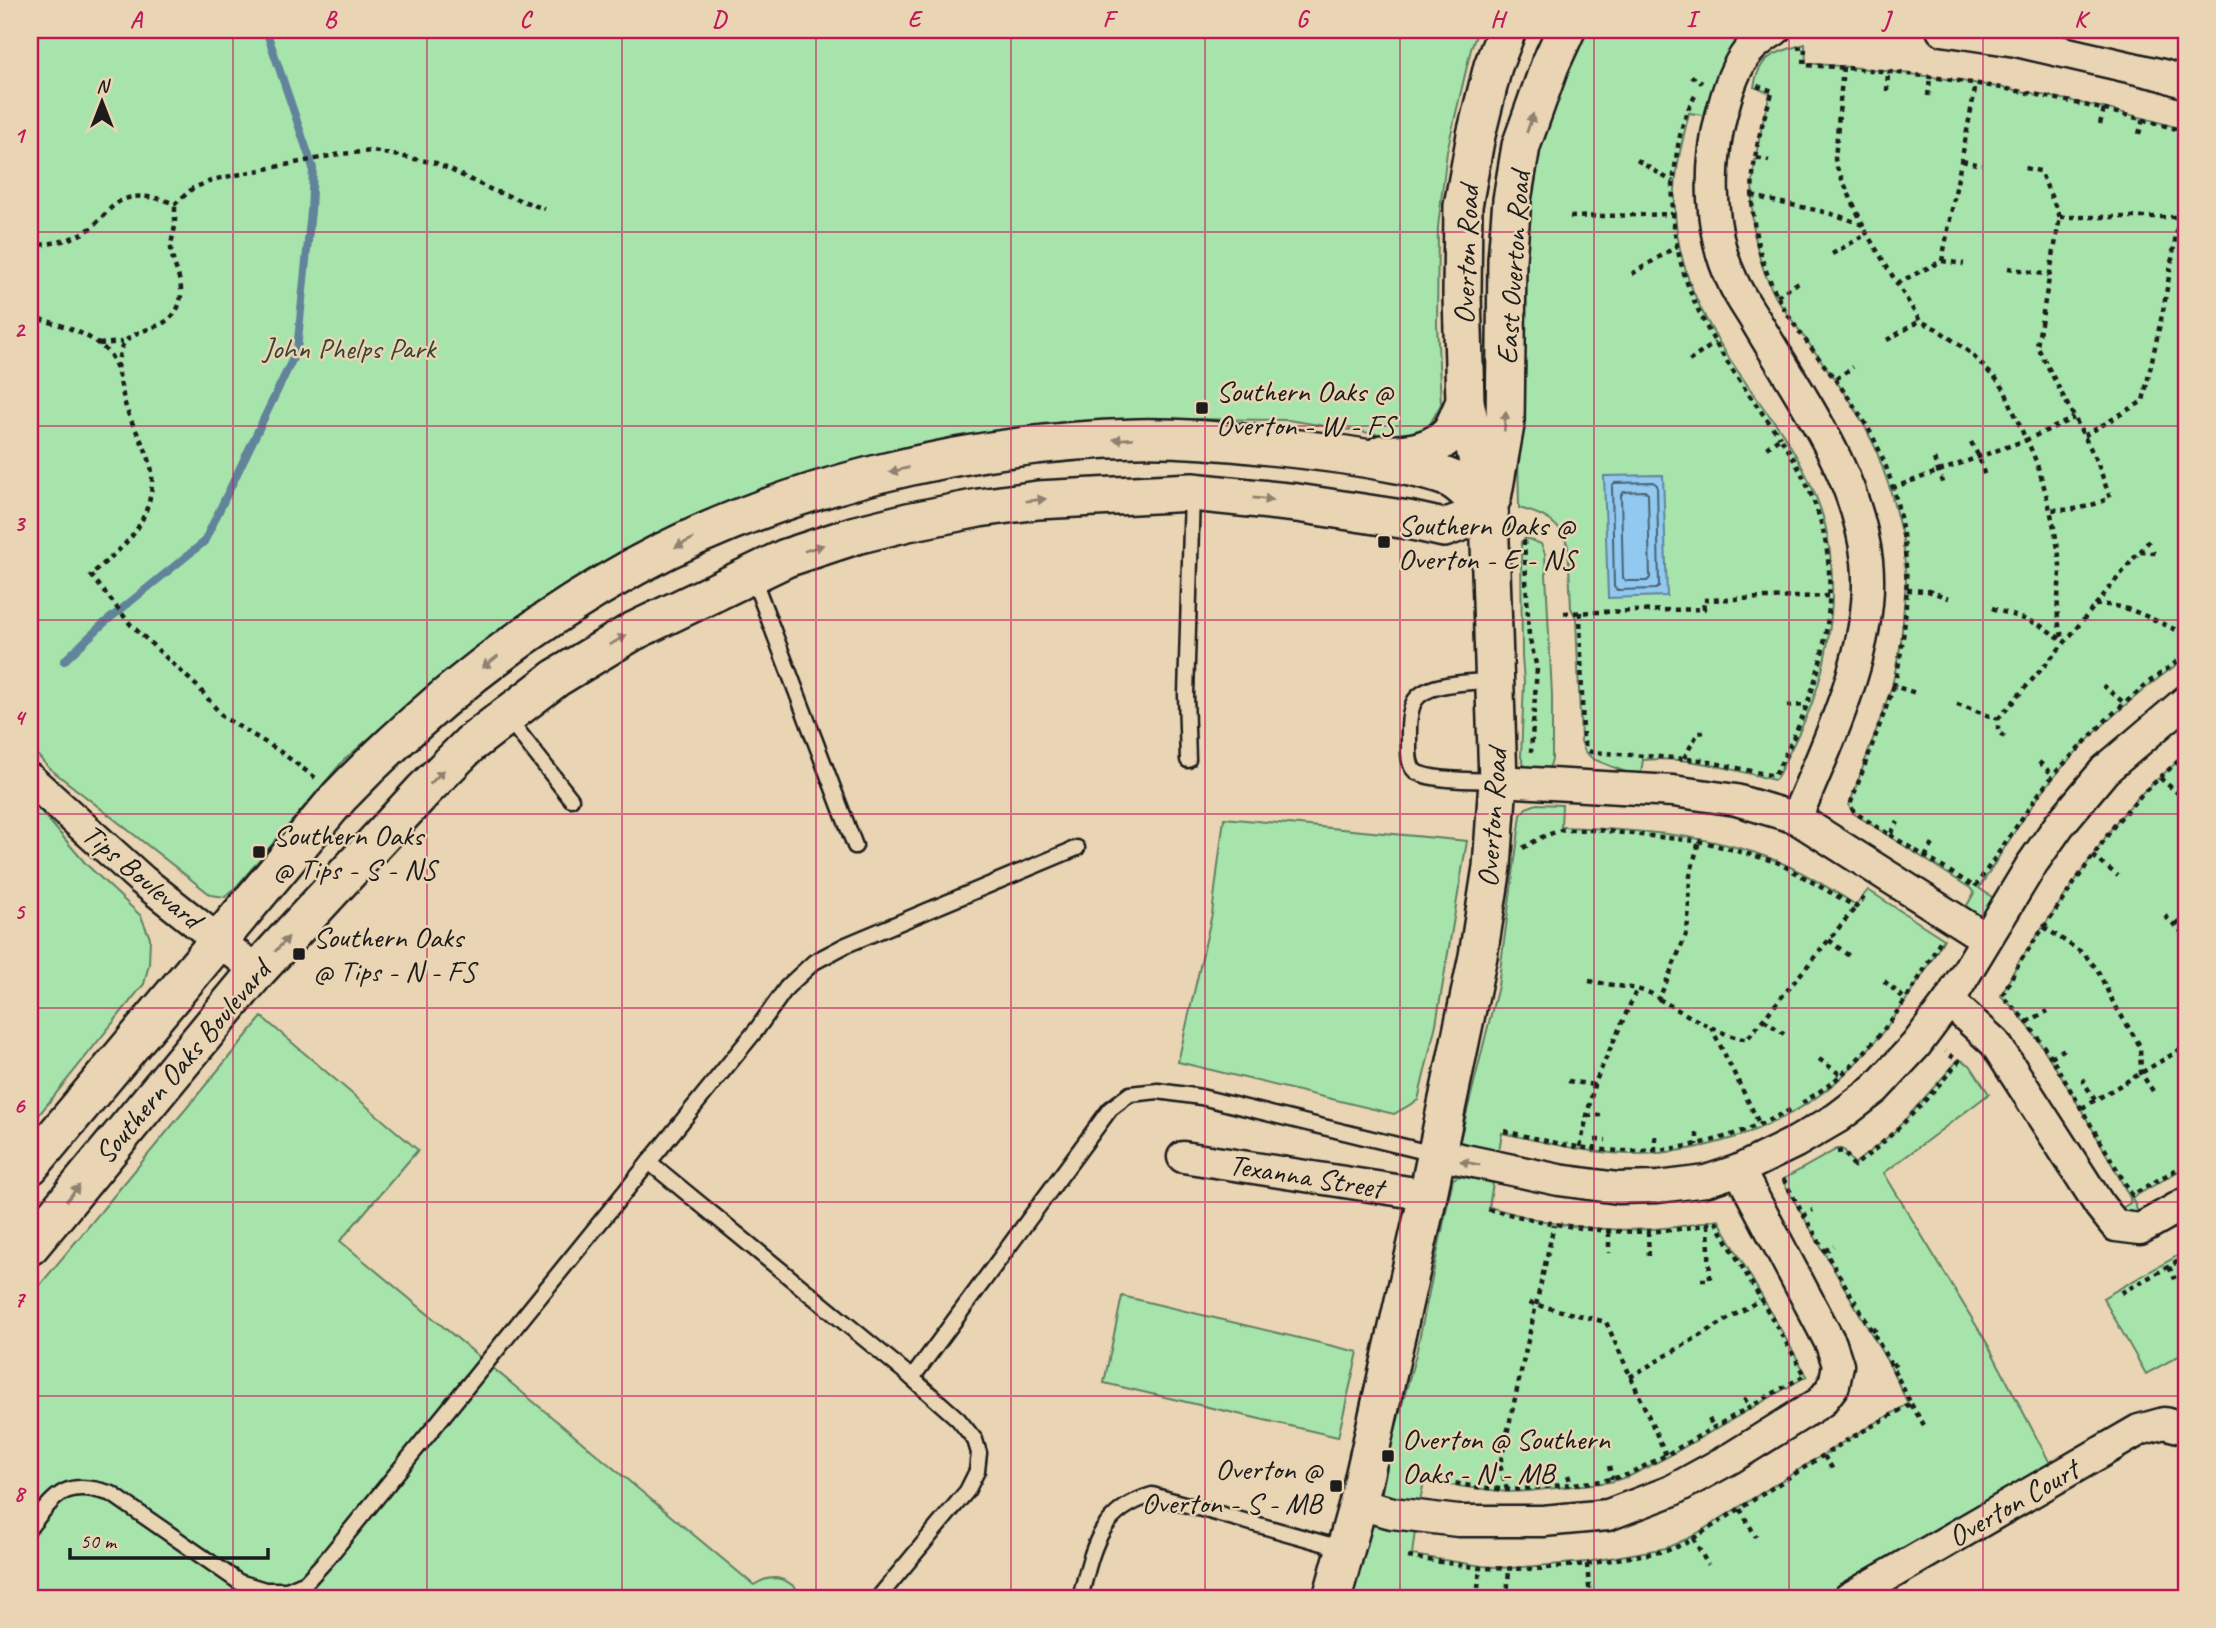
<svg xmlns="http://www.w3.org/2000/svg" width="2216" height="1628" font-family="Caveat,sans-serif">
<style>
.green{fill:#a6e4ac;stroke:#618064;stroke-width:2}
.water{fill:#91c9f0;stroke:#62849b;stroke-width:2}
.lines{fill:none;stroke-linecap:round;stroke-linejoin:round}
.shore{stroke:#4b6171;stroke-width:2}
.stream{stroke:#62849b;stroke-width:8}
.service-casing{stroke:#1c1c1c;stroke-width:19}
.minor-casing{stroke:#1c1c1c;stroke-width:35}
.tertiary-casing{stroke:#1c1c1c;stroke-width:42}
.path{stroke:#1c1c1c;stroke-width:4.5;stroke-dasharray:5 5;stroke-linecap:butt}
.service{stroke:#e9d4b3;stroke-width:14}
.minor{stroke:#e9d4b3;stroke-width:30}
.tertiary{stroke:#e9d4b3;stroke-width:37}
.oneway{fill:#8d816f}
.grid{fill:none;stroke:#c2185b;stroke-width:2;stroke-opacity:0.55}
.poi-dot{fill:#1c1c1c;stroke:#e9d4b3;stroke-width:2.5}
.labels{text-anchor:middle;stroke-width:5;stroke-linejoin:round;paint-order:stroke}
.street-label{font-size:30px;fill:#1c1c1c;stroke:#e9d4b3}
.park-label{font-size:30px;fill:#384439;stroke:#e9d4b3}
.poi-label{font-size:30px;fill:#1c1c1c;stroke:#e9d4b3;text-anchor:start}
.neatline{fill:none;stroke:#c2185b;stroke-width:2.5}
.grid-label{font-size:23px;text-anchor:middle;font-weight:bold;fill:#c2185b}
</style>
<rect width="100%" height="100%" fill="#e9d4b3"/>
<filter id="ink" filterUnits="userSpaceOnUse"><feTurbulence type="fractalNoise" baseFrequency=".0143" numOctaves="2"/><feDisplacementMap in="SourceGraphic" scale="14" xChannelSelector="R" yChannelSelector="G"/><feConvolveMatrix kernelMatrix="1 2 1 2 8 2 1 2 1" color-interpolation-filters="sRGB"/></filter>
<g filter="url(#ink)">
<g class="green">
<polygon points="30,30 1478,30 1471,49 1447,151 1438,227 1437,324 1441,404 1429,426 1411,437 1375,434 1288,420 1187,419 1063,422 969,436 873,455 760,491 633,548 545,599 447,670 343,761 237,886 225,897 211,895 49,768 30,747"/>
<path d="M1574,30H1747L1731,52L1709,116L1689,113C1683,139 1676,164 1675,191C1671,276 1716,342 1763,407C1770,417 1779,426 1785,437C1803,466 1821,500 1827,534C1838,589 1831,653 1811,706C1801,731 1788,754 1777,778L1774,780C1732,769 1686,756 1643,760L1640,778L1593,759L1585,752L1581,741L1576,618L1571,608L1568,546C1561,522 1542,514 1519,508L1514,206Z"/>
<path d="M1805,44L1806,63C1935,74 2062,93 2186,130V658C2138,692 2093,730 2055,776C2026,810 2004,850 1979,888L1992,897L1994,904L1983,916H1977L1965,909L1974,893L1970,888L1853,813L1849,806L1892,686L1901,643L1906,580L1903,540L1890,489L1875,447L1864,425L1851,402L1776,298C1739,228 1751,166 1770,93L1754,87C1759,54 1776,53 1805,44Z"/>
<polygon points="1526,538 1541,544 1545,554 1552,695 1552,759 1550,766 1546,770 1526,770 1521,757 1524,682 1522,656 1521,542"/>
<path d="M2186,754V1167L2132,1198L2140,1217L2114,1213L2130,1203V1198C2107,1154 2083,1111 2057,1070C2040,1043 2024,1016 2001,996L2018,963L2116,822L2143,792Z"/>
<polygon points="30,798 86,864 141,916 150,938 149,964 144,984 30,1126"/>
<path d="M1537,804L1562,805L1561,827C1632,830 1710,833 1777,861C1804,872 1831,889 1856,905L1868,890L1944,939C1918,985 1889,1030 1851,1068C1795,1125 1707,1155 1628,1154C1585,1153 1544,1142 1502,1133L1498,1156L1465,1149L1459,1144L1498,986L1521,815L1526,808Z"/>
<polygon points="1224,818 1467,841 1436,1024 1418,1100 1394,1114 1178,1062 1212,914"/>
<path d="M262,1017L418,1150L340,1241L754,1585C774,1571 792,1580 804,1598H30V1297Z"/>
<polygon points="1959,1059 1970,1065 1989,1094 1884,1173 1988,1345 2051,1465 1891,1559 1818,1598 1347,1598 1370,1526 1381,1522 1415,1530 1412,1555 1482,1566 1510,1568 1587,1562 1666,1548 1691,1537 1848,1439 1908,1404 1890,1366 1782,1180 1839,1148 1845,1151 1854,1164 1894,1132"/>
<path d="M1459,1176L1493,1183L1489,1207C1516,1214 1544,1223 1573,1226C1620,1232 1671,1231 1718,1219L1807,1376L1667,1457L1630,1476L1610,1482L1529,1491L1507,1492L1424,1482L1419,1505L1381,1497L1392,1441L1416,1354L1453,1179Z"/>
<polygon points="2186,1251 2186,1352 2146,1374 2103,1298"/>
<polygon points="1122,1296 1358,1352 1338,1437 1104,1383"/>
</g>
<polygon class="water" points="1663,475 1667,596 1608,598 1604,476"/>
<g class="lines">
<g class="shore">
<polygon points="1653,482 1657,485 1659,587 1656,589 1617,590 1614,587 1612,485 1615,483"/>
<polygon points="1645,491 1648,494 1650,578 1647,581 1626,581 1623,578 1621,495 1624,492"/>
</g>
<polyline class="stream" points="64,661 103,624 204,542 297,350 311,211 313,168 266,30"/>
<defs>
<g id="service">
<polyline points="752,575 855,846"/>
<path d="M1494,680C1473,683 1425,681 1414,702C1408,715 1409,731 1409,744C1409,754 1408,768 1418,773C1435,781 1479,780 1498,781"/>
<polyline points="507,717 571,799"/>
<polyline points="1188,760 1186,695 1192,494"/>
<polyline points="649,1162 905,1372 958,1419 975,1440 979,1453 977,1471 967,1491 878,1598"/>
<polyline points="912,1378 1110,1109 1130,1094 1158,1091 1201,1097 1434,1154"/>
<path d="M30,1527C57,1494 65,1478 112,1494L239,1582L265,1590H287L306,1582L327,1559L757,1029L787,987L814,962L846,945L1077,848"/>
<path d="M1080,1598C1093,1549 1098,1511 1152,1495L1344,1549"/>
</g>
<g id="minor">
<path d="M1775,30C1764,37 1751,46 1744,57C1732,74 1726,97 1721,116C1708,168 1709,234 1733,282C1739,296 1749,309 1757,323C1801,398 1857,472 1867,561C1876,643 1828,743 1796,818"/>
<polyline points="1942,30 2016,41 2163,75 2186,83"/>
<polyline points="30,779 142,880 257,971"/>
<polyline points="1498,781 1673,791 1736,800 1796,818 1985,938"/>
<polyline points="1949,1001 1995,1043 2100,1206 2116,1226 2140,1229 2186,1203"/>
<polyline points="1437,1154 1559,1180 1618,1188 1658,1187 1706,1181 1739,1170 1796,1142 1837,1118 1875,1089 1916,1045 1949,1001 2032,864 2060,824 2105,770 2186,701"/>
<polyline points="1183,1157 1428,1195"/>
<polyline points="1358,1504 1392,1513 1458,1521 1543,1521 1608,1515 1671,1491 1731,1458 1821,1402 1834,1385 1838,1365 1831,1344 1739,1170"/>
<polyline points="1849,1598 2139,1430 2164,1423 2186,1429"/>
</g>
<g id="tertiary">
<path d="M1382,454C1406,455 1433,452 1450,433C1456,425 1460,412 1465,402"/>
<polyline points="1492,498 1505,425 1507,260 1512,200 1521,146 1550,65 1566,30"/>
<path d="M30,1166L339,797C425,707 525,627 634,567C780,487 970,442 1136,438C1181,437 1225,441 1270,446C1314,450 1358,456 1402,465C1417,469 1436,472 1451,479C1464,486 1477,502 1489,512"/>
<polyline points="30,1246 257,971 424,790 470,744 556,678 632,632 786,558 856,535 908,522 979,508 1038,500 1192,492 1297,503 1408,520 1444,528 1489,512"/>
<polyline points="1332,1598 1358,1504 1428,1195 1478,956 1492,867 1498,781 1489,512 1465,402 1462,294 1463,206 1476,135 1493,66 1507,30"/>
</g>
</defs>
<use href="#service" class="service-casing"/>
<use href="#minor" class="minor-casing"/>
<use href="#tertiary" class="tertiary-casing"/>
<g class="path">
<path d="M1797,48L1805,47L1804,65C1933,72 2063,95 2186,132"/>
<polyline points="1843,67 1835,159 1837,168 1867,234 1920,321 1937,329 1969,352 1998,381 2004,389 2026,440 2074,418"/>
<polyline points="1691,76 1702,83"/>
<path d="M1757,86L1773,91C1742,175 1743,248 1794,324C1820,362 1851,396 1873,437C1912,515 1914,603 1894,686L1916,693"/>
<polyline points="1887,91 1888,72"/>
<path d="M1695,96C1682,118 1678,142 1675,167C1660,275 1719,355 1780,437"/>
<polyline points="1928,96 1930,78"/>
<polyline points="2100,124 2104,109"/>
<polyline points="2139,134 2143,119"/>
<polyline points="1757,158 1769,161"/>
<polyline points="1637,160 1673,182"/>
<polyline points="1962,161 1982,165"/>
<path d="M2025,168L2040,171L2060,217L2037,346L2097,461L2110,498C2089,507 2072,512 2049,509"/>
<path d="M1752,195C1788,207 1826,208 1862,225"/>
<polyline points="1570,217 1672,214"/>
<polyline points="2060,217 2179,217 2164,306 2143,401 2084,436"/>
<path d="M30,246C50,244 71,241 88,230C97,224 104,214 112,207C129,191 155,196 175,204L193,188L216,179L340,154L373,151L436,163L492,190L545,209"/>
<polyline points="1832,254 1867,234"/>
<polyline points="1942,261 1976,84"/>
<polyline points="2008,268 2049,275"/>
<polyline points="1632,274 1677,246"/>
<polyline points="1897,283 1942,261 1964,264"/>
<polyline points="1777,296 1799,282"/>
<path d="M30,317C53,322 81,330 100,345C103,347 108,352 111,356C121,373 121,395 128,413C135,432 150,452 152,473C153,487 150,502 144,515C135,540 110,557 91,575L131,625L199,688L223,717L278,750L317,779"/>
<polyline points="1887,340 1920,321"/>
<polyline points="99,344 123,342"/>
<polyline points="1689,361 1715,343"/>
<path d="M117,368C119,359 119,349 125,342C138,325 173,332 180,301C185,282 172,266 171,248C171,241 174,233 175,226C175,219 175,211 175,204"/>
<polyline points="1836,379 1853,367"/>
<polyline points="1971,442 1979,457 1985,477"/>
<polyline points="1934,459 1943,485"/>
<path d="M1892,488L2026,440C2040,460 2059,541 2060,567C2060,593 2052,618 2065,642"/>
<polyline points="1524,540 1529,636 1537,668 1531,752"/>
<polyline points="2140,552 2149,541"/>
<polyline points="1907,590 1928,591 1949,598"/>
<path d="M2095,605C2127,602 2157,623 2186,634"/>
<polyline points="1992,608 2038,624 2064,641"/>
<path d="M1580,612L1583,739L1587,750L1591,752L1701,760L1774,776C1817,699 1847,601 1818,513C1809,486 1796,461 1780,437L1764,450"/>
<polyline points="1564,613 1704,609 1703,600 1828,596"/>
<polyline points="2103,685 2124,703"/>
<polyline points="1894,686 1850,805 1854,812 1890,835 1898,822"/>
<polyline points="1957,704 1998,719 1998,731 2005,737"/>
<polyline points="1787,706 1806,705"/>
<polyline points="1998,719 2065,642 2139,552 2156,553"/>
<polyline points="2186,754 2143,793 2116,823 2019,963 2002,996 2027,1022 2051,1057 2132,1195 2186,1164"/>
<polyline points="1684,758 1698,733 1704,732"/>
<polyline points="2039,762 2053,775"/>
<polyline points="2160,778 2186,800"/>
<polyline points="1890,835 1975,887 2040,792 2057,771 2109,717 2149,682 2186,655"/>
<polyline points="1523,848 1542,837 1561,830 1597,830 1704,842 1777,862 1856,907 1866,895"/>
<polyline points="2093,856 2118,876"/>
<polyline points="1925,857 1933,844"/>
<polyline points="2165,916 2186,936"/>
<polyline points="2176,925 2186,917"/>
<polyline points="2044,927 2084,954 2097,969 2113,1002 2140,1046 2141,1073 2155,1094"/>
<polyline points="1829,940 1849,956"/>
<polyline points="1589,981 1637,989"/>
<polyline points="1884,981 1905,999"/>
<path d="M1659,999C1676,1009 1731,1041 1747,1039L1856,907"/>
<polyline points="1764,1020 1784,1034"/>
<polyline points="2027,1022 2048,1011"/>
<polyline points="1711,1027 1760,1125"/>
<polyline points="2051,1057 2068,1047"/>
<polyline points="1819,1059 1841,1075"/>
<polyline points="2085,1079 2083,1081 2095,1100"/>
<polyline points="1568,1081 1594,1085"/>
<path d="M1802,1103C1816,1094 1830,1085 1842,1074C1883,1038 1915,989 1940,941"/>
<polyline points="2082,1108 2178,1051 2186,1042"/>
<polyline points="1587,1116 1601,1115"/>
<path d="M1504,1131C1534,1138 1564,1146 1594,1149C1665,1157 1729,1142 1792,1109"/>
<polyline points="1697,1133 1697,1145"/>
<polyline points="1655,1136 1655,1151"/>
<polyline points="1580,1147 1594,1085 1637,989 1650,993 1659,999 1686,935 1688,923 1690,876 1699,841"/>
<polyline points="1595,1150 1595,1140 1606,1140"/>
<path d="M1837,1152L1843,1151L1854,1166C1894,1136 1927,1100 1959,1061L1945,1052"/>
<polyline points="1803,1216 1813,1210"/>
<polyline points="1648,1231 1649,1261"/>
<polyline points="1609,1232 1609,1253"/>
<polyline points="1825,1251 1834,1246"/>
<polyline points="2169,1267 2175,1279"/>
<polyline points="1701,1280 1710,1280 1708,1224"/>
<polyline points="2121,1293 2186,1257"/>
<polyline points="1529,1303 1606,1322 1666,1455"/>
<polyline points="1872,1331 1879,1327"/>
<polyline points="1892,1366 1900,1361"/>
<polyline points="1630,1377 1760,1300"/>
<polyline points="1744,1398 1750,1407"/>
<polyline points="1911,1404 1924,1425"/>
<polyline points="1709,1419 1714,1427"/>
<polyline points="1824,1456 1834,1471"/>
<polyline points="1609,1466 1612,1479"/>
<polyline points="1568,1475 1571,1484"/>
<path d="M1426,1478L1476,1487L1512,1490L1602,1481L1627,1475L1666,1455L1805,1375L1716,1222C1636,1242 1565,1228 1487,1209"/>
<polyline points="1507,1490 1500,1465 1554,1225"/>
<polyline points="1740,1509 1756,1537"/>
<polyline points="1693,1538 1708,1565"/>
<path d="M1408,1557L1480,1568L1537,1569L1587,1564L1666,1551L1686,1543L1849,1439L1911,1404C1874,1327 1825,1256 1784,1180L1786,1179"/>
<polyline points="1587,1564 1590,1598"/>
<polyline points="1477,1598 1480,1568"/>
<polyline points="1507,1598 1509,1569"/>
</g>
<use href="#service" class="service"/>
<use href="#minor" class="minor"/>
<use href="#tertiary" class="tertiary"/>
</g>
<defs><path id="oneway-solid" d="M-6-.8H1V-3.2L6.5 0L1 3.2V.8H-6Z" transform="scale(1.75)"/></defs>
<g class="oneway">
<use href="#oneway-solid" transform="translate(1530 123) rotate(-71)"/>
<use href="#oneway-solid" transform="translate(1505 421) rotate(-86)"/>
<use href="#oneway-solid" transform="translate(1123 439) rotate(177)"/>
<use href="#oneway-solid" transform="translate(899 470) rotate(167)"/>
<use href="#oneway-solid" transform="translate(1263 499) rotate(6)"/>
<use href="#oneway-solid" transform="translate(1036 500) rotate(-6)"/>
<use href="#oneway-solid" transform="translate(684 543) rotate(154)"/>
<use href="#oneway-solid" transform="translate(814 548) rotate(-18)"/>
<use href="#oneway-solid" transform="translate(618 640) rotate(-31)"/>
<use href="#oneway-solid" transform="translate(490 662) rotate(143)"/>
<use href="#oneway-solid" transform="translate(437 777) rotate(-45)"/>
<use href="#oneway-solid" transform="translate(282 944) rotate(-47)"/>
<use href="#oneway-solid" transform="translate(1470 1163) rotate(-169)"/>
<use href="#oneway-solid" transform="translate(73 1193) rotate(-50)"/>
</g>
</g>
<path class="grid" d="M233,30V1598M427,30V1598M622,30V1598M816,30V1598M1011,30V1598M1205,30V1598M1400,30V1598M1594,30V1598M1789,30V1598M1983,30V1598M30,232H2186M30,426H2186M30,620H2186M30,814H2186M30,1008H2186M30,1202H2186M30,1396H2186"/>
<g class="poi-dot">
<rect x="1195" y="401" width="14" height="14" rx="3.5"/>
<rect x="1377" y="535" width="14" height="14" rx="3.5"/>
<rect x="252" y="845" width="14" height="14" rx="3.5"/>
<rect x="292" y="947" width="14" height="14" rx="3.5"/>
<rect x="1381" y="1449" width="14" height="14" rx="3.5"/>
<rect x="1329" y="1479" width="14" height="14" rx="3.5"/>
</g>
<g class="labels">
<g class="street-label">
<text transform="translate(1466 255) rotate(-88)" y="10">Overton Road</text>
<text transform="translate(1513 268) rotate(-86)" y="10">East Overton Road</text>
<text transform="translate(1492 818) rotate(-86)" y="10">Overton Road</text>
<text transform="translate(142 876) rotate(40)" y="10">Tips Boulevard</text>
<text transform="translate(182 1062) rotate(-50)" y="10">Southern Oaks Boulevard</text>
<text transform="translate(1306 1176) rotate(9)" y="10">Texanna Street</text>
<text transform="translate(2013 1503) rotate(-30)" y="10">Overton Court</text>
</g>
<g class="park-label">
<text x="349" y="358">John Phelps Park</text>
</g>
<g class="poi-label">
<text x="1216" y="401">Southern Oaks @<tspan x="1216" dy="34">Overton - W - FS</tspan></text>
<text x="1398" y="535">Southern Oaks @<tspan x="1398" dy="34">Overton - E - NS</tspan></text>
<text x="273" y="845">Southern Oaks<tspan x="273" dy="34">@ Tips - S - NS</tspan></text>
<text x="313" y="947">Southern Oaks<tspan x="313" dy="34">@ Tips - N - FS</tspan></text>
<text x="1402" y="1449">Overton @ Southern<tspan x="1402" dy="34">Oaks - N - MB</tspan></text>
<text x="1322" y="1479" text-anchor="end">Overton @<tspan x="1322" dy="34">Overton - S - MB</tspan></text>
</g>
</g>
<rect width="2216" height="1628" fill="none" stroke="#e9d4b3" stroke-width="77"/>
<g transform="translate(102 102)" stroke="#e9d4b3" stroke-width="5" paint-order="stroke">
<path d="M0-5L12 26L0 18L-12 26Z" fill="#1c1c1c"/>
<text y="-10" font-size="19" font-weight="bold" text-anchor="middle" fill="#1c1c1c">N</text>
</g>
<path d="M70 1548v10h198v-10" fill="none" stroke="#1c1c1c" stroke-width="3.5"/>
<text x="80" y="1548" font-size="21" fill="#1c1c1c" stroke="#e9d4b3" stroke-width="5" paint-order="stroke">50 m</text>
<rect x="38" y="38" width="2140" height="1552" class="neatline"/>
<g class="grid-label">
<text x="136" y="27">A</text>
<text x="330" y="27">B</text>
<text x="525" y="27">C</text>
<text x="719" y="27">D</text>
<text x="914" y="27">E</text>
<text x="1108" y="27">F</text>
<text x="1302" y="27">G</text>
<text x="1497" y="27">H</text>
<text x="1691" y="27">I</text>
<text x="1886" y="27">J</text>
<text x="2080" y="27">K</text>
<text x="19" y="143">1</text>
<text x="19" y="337">2</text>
<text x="19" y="531">3</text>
<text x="19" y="725">4</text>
<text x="19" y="919">5</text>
<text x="19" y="1113">6</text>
<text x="19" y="1307">7</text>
<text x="19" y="1501">8</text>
</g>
</svg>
